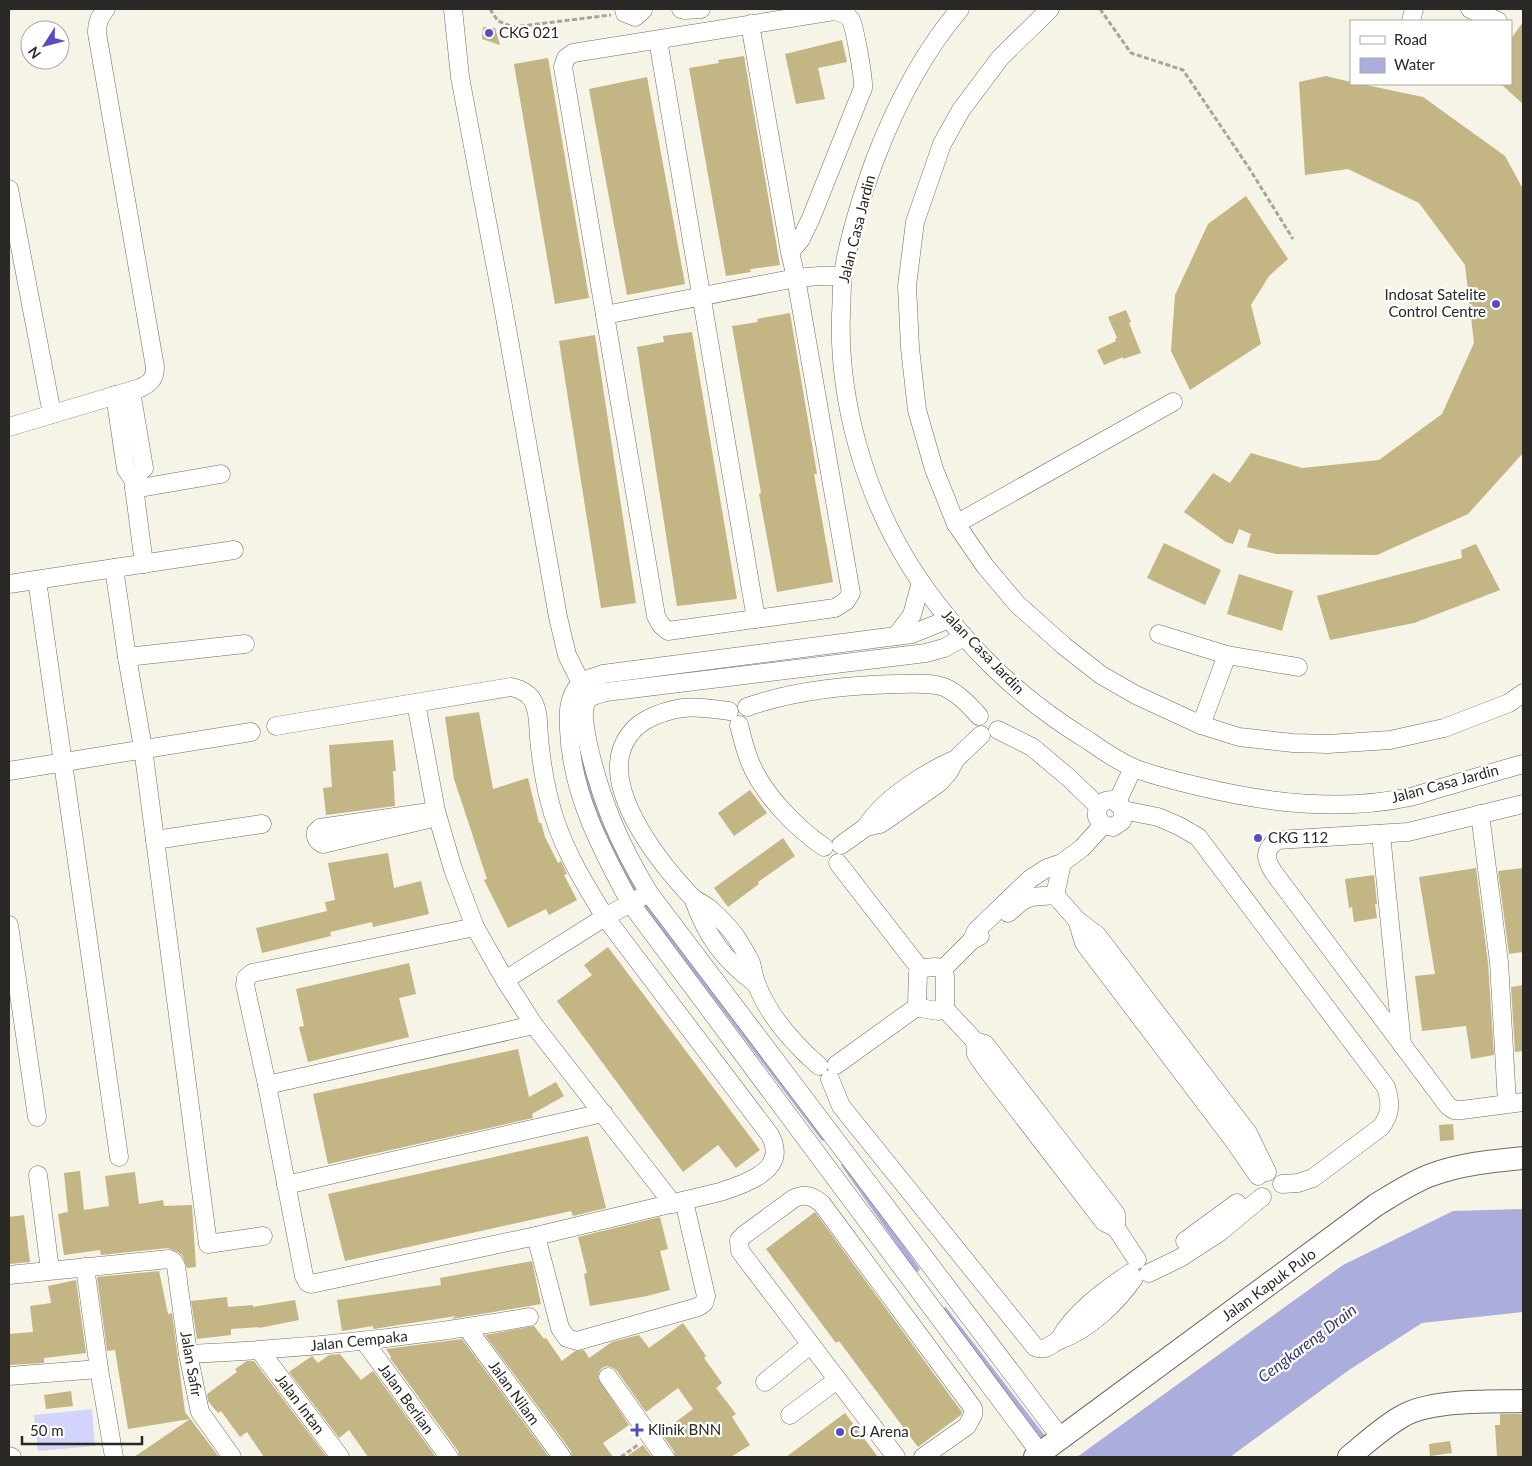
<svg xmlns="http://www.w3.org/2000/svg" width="1532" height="1466" font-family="Lato,sans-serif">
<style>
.green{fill:#d2d4fe}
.water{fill:#abaddd}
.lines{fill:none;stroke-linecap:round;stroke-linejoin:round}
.stream{stroke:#abaddd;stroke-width:5}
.building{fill:#c3b584}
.minor-casing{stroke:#6f6c62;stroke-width:19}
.major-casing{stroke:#6f6c62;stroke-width:24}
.path{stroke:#a7a49b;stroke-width:3;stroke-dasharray:5 2.5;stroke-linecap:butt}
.minor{stroke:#fff;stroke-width:18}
.major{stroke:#fff;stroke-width:22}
.poi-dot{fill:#594cc4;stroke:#fff;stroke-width:2}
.labels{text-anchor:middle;stroke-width:4.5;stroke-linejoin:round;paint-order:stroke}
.poi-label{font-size:15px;fill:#2a2824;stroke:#fff;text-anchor:start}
.street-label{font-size:15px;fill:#2a2824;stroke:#fff}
.water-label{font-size:16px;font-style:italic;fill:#38356f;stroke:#fff}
</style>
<rect width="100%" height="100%" fill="#f6f3e7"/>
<polygon class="green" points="92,1409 95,1446 38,1451 34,1415"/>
<polygon class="water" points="1523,1209 1523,1312 1422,1323 1349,1370 1230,1457 1077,1457 1343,1265 1453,1211"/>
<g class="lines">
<g class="stream">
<polyline points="578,742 599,821 636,893"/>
<polyline points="646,906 823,1138"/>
<polyline points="844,1165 917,1269"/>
<polyline points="945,1310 1042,1436"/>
</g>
</g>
<g class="building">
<polygon points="1523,22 1523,104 1501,84 1511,84 1511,39"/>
<polygon points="483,27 495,28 500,45 482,39"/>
<polygon points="842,40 847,62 818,68 825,99 796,104 785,54"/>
<polygon points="744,56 780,265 750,269 751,272 726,276 689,68 719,63 718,60"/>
<polygon points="548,58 589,298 555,304 514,64"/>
<polygon points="1326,76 1351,82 1351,84 1361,84 1423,97 1505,156 1523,189 1523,453 1468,514 1377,555 1276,554 1247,547 1251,534 1239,529 1233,544 1226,542 1184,512 1213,473 1230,483 1251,453 1302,468 1379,460 1442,414 1474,343 1465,265 1419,203 1348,169 1305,175 1299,82"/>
<polygon points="647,77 685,284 627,295 589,89"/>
<polygon points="1246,196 1288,259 1269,276 1251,305 1261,344 1190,390 1171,351 1175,295 1208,224"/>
<polygon points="1126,310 1131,322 1129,323 1141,353 1123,359 1123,357 1104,365 1097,350 1116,341 1115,339 1117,338 1108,317"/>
<polygon points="790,313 817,474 814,474 833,582 777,592 759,494 761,493 732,326 758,322 757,319"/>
<polygon points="692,332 737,599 677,606 637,347 664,342 663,336"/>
<polygon points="595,335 636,603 601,608 559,341"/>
<polygon points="1164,543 1221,570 1205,605 1147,578"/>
<polygon points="1476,544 1500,590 1414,623 1330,640 1317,596 1462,558 1461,550"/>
<polygon points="1239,574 1293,591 1282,631 1227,614"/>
<polygon points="479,712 493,789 528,778 539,823 541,823 545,837 558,863 561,861 567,874 564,875 577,900 549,915 546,909 508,928 484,880 487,879 454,779 445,717"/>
<polygon points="393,740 396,771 393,771 395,806 326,815 323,788 332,787 329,745"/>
<polygon points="750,790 767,813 734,836 718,813"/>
<polygon points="783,838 795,856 758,882 759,884 728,907 714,888"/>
<polygon points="388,853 394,888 421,881 429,914 373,927 372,922 330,932 331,936 262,953 256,928 327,911 325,902 335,900 328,863"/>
<polygon points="1476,868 1488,963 1494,1055 1471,1059 1466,1026 1422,1031 1415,976 1435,974 1419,877"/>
<polygon points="1523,868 1523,952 1509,954 1498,871"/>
<polygon points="1374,875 1377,904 1375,904 1377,918 1354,922 1352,907 1349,908 1345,879"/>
<polygon points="608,947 760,1150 736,1168 718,1145 683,1172 557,1001 592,975 584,965"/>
<polygon points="409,963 416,994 399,998 409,1037 308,1062 299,1027 304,1026 296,989"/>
<polygon points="1523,985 1523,1051 1515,1052 1511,987"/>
<polygon points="518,1049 529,1097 556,1082 564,1096 532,1114 533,1118 328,1164 313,1094"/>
<polygon points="1453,1124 1454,1140 1440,1141 1439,1125"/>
<polygon points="588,1136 606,1208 573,1216 571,1211 345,1261 328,1194"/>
<polygon points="80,1171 84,1210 109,1206 105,1176 135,1172 139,1204 163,1200 164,1206 192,1205 196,1267 187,1268 182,1255 178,1252 168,1248 101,1255 100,1250 64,1255 58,1214 68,1212 64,1173"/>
<polygon points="815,1212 962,1412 961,1415 918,1447 839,1341 836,1343 766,1249"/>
<polygon points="24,1215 30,1262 9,1264 9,1217"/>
<polygon points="660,1217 668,1249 660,1251 670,1290 647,1296 590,1306 584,1274 587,1273 578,1237"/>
<polygon points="532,1261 541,1304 451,1319 456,1316 373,1329 373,1326 342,1331 337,1300 441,1285 440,1278"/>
<polygon points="159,1271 168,1314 172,1313 185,1412 219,1457 134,1457 190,1419 128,1429 115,1350 107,1351 97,1277"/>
<polygon points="76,1280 86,1353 44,1358 44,1363 9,1365 9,1334 33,1332 30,1306 51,1303 48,1286"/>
<polygon points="227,1297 228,1307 253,1305 253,1307 295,1300 299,1320 259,1328 259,1327 231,1329 231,1335 197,1339 191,1301"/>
<polygon points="683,1323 706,1356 704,1358 722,1383 716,1388 736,1414 732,1417 750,1445 731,1457 675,1457 674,1451 661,1433 693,1409 678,1388 646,1412 617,1371 613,1368 607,1366 602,1368 599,1372 598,1378 629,1425 603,1443 613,1457 572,1457 571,1451 485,1335 534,1326 544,1339 546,1338 562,1361 575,1351 584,1350 589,1358 612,1342 639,1335 649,1348"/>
<polygon points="462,1339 549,1457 459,1457 458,1451 390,1358 391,1357 386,1349"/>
<polygon points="340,1354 361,1380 373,1371 436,1457 368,1457 349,1430 339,1438 289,1372 312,1356 318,1363 329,1355"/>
<polygon points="247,1361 254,1361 327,1457 264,1457 247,1432 240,1437 221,1411 218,1413 208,1401 207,1394 237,1372 235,1369"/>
<polygon points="71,1391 73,1406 46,1409 44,1395"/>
<polygon points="845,1413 878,1457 786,1457"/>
<polygon points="1500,1414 1523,1414 1523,1457 1497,1457 1495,1425 1500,1425"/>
<polygon points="1450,1441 1452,1453 1430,1456 1429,1444"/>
<polygon points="643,1445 652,1457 626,1457"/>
</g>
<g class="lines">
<defs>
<g id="minor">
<polyline points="453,9 460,77 503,306 558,617 567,655 586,693"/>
<polyline points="624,9 625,13 635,17 643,10 643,9"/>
<polyline points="681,9 684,10 701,9"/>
<path d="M960,9C922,53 895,107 874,162C862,196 848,239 843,275C841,288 842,302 841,314C838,399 864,491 909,564C932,601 960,634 991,665C1021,695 1053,719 1089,741C1103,751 1118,761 1134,768C1154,776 1176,781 1197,786C1267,803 1339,812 1410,797C1423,794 1435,789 1448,786C1473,778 1498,771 1523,764"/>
<polyline points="1050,9 1000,58 961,110 942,144 915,222 907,286 910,348 917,410 934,469 956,524 985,566 1017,604 1064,646 1101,675 1136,695 1201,725 1239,737 1293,743 1328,744 1390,740 1444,728 1509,703 1523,693"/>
<polyline points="1470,9 1498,21"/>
<polyline points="1411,21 1414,9"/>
<path d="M750,24L790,252L796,278L851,593L846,601L835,608L668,631L661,625L656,616L563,67L566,58L573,53L834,11C840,12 847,14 851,20C855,29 864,79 863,88L811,218L801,239L790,252"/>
<polyline points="658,40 756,619"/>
<polyline points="9,189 52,414"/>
<polyline points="605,315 796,278 819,276 843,276"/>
<polyline points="131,391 144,468 133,479"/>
<polyline points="115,395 126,469 133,479 144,564"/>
<path d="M9,427L140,388C151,383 155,378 155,367L97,33C97,23 99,17 106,9"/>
<polyline points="134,489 221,474"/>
<polyline points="956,524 1173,402"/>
<polyline points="114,568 127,657 143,748 208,1244 263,1236"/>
<polyline points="37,580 119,1157"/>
<polyline points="9,584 234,550"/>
<path d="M949,619L912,634L603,674C596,677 583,679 579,685C568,698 568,713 569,729C571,792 601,849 631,904L1040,1453"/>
<polyline points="1159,634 1227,655"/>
<polyline points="896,636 912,615 921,582"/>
<path d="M964,637L944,648L926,653L606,692C599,694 589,696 586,702C581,715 586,731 588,744C601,801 619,843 649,893L1061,1438"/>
<polyline points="127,657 245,644"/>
<polyline points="416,703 436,811 453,869 475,927 505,980 534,1025 673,1204"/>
<path d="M747,707C795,690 847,685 898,684C914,684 929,682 944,687C958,693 969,705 979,716"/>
<path d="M729,711C699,707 683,704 654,716C645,720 636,725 630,734C593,781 659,862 691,896C696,901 704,904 710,909C719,917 729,927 736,937C741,945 747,954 751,963C753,970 754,978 757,985C769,1017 793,1043 819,1066"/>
<path d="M739,725C742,737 745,750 750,762C763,794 796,828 824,847"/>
<polyline points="1201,725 1227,655 1298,667"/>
<path d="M276,726L511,687C520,689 528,692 533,701C539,712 538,726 539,738C541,759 544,779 549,799C559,842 582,880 605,917L770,1135C771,1138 774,1142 774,1146C781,1173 739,1186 720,1192L536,1236L311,1284L308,1283L304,1276L267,1085L245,985L246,978L252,973L475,927"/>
<polyline points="998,730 1032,747 1069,778 1098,806"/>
<polyline points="9,771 251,732"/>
<polyline points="1117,802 1133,768"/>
<path d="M1523,804L1408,832L1277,840C1263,851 1265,859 1274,873L1448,1106L1454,1110H1462L1523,1102"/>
<path d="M1123,810L1122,821L1113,827L1103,825L1097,817C1096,806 1102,800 1112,800L1121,806L1123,810L1158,817L1179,826L1198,837L1386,1087C1391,1103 1391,1114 1381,1127L1313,1178L1298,1183L1282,1184"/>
<path d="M436,811L320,828L316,832C315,838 317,841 323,844L437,817"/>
<polyline points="1480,814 1499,962 1507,1103"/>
<path d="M866,827C883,799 926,772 956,759"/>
<polyline points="1381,834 1402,1045"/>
<polyline points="155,840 262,824"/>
<polyline points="841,845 866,827 880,824 892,816 939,783 948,773 956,759 981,735"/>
<polyline points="838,863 921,970"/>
<polyline points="1055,895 1077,920 1097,935 1248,1133 1267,1172"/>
<polyline points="1055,895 1062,863"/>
<path d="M693,898C707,937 723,959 756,984"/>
<polyline points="1008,913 1022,901 1031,897 1055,895"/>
<polyline points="1077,920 1084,943 1234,1141 1258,1176"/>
<polyline points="9,925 37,1117"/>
<polyline points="972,940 976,931 1030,879 1047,868 1062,863 1082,848 1103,825"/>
<polygon points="936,967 943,969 945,976 945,1005 944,1008 938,1011 920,1008 917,1003 918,973 923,968"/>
<polyline points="943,969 972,940 980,936"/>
<polyline points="505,980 605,917 640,898"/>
<polyline points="944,1008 975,1041 985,1044 1116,1214 1116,1228"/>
<polyline points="975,1041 976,1054 984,1066 1104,1222 1116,1228 1137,1260"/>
<polyline points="836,1065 918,1006"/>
<path d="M830,1079L841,1106L1035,1347C1046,1352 1050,1344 1060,1340C1089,1329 1116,1304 1134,1278"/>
<polyline points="267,1085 534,1025"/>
<polyline points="38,1175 50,1270"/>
<polyline points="286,1185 603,1113"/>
<polyline points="536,1236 560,1328 567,1338 577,1341 698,1307 704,1303 706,1296 684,1201"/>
<polyline points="1185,1241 1237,1203"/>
<polyline points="85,1267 99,1369 114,1457"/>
<polyline points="1149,1273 1180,1258 1220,1232 1262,1197"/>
<polyline points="9,1275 169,1259 173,1261 176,1266 188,1354 200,1412 232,1457"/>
<polyline points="467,1328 562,1457"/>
<path d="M1059,1340C1074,1312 1104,1291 1130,1273"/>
<polyline points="364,1341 449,1457"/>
<polyline points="260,1351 340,1457"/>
<path d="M188,1354C303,1349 416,1337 529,1317"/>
<polyline points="9,1376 99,1369"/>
<polyline points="608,1377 665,1457"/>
<polyline points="765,1382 810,1345"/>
<polyline points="790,1415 837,1380"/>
<polyline points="9,1456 12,1457"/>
<path d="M896,1457L740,1251L739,1240L744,1235L793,1199C805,1193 813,1196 822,1204L973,1408V1415L967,1426L923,1457"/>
</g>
<g id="major">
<path d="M1035,1457L1376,1205C1394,1194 1412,1182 1431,1175C1460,1164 1492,1161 1523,1158"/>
<path d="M1349,1457C1366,1443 1382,1428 1401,1417C1430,1399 1489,1402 1523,1401"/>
</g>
</defs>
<use href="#minor" class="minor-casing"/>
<use href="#major" class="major-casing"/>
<g class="path">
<polyline points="490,9 498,21 513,27 611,15"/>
<polyline points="1100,9 1131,53 1183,70 1249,168 1293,239"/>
<polyline points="621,1457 639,1444"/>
</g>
<use href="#minor" class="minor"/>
<use href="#major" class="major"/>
</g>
<g class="poi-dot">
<circle cx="489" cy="33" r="5"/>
<circle cx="1496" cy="304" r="5"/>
<circle cx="1258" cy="838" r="5"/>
<path d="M634.5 1422.5h5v5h5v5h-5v5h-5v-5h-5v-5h5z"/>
<circle cx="840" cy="1432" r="5"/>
</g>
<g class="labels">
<g class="poi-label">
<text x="499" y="38">CKG 021</text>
<text x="1486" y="300" text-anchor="end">Indosat Satelite<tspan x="1486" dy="17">Control Centre</tspan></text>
<text x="1268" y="843">CKG 112</text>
<text x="648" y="1435">Klinik BNN</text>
<text x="850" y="1437">CJ Arena</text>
</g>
<g class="street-label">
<text transform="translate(857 229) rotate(-76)" y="5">Jalan Casa Jardin</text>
<text transform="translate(983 652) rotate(46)" y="5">Jalan Casa Jardin</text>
<text transform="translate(1445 784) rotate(-15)" y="5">Jalan Casa Jardin</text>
<text transform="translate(1269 1285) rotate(-36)" y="5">Jalan Kapuk Pulo</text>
<text transform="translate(359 1341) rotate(-6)" y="5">Jalan Cempaka</text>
<text transform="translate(191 1364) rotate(80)" y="5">Jalan Safir</text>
<text transform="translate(514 1393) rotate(54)" y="5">Jalan Nilam</text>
<text transform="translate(406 1399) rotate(54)" y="5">Jalan Berlian</text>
<text transform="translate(300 1404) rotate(53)" y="5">Jalan Intan</text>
</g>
<g class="water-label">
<text transform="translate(1307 1343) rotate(-37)" y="6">Cengkareng Drain</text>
</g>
</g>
<rect width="1532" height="1466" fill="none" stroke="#2a2824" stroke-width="20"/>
<rect x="1350" y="20" width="162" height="65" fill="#ffffff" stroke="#aaa9a7"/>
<rect x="1360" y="36" width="25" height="8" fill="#ffffff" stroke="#aaa9a7"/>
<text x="1394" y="45" font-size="15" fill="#2a2824">Road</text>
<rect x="1360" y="58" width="25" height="15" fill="#abaddd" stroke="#aaa9a7"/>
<text x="1394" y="70" font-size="15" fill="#2a2824">Water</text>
<g transform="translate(45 45) rotate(234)"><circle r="24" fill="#ffffff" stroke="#aaa9a7"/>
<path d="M0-4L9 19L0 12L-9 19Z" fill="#594cc4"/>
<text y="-8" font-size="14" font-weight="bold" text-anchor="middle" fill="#2a2824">N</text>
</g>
<path d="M22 1436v8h120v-8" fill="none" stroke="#2a2824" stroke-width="2.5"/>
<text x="30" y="1436" font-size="15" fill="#2a2824" stroke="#ffffff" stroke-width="4" paint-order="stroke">50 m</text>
</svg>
